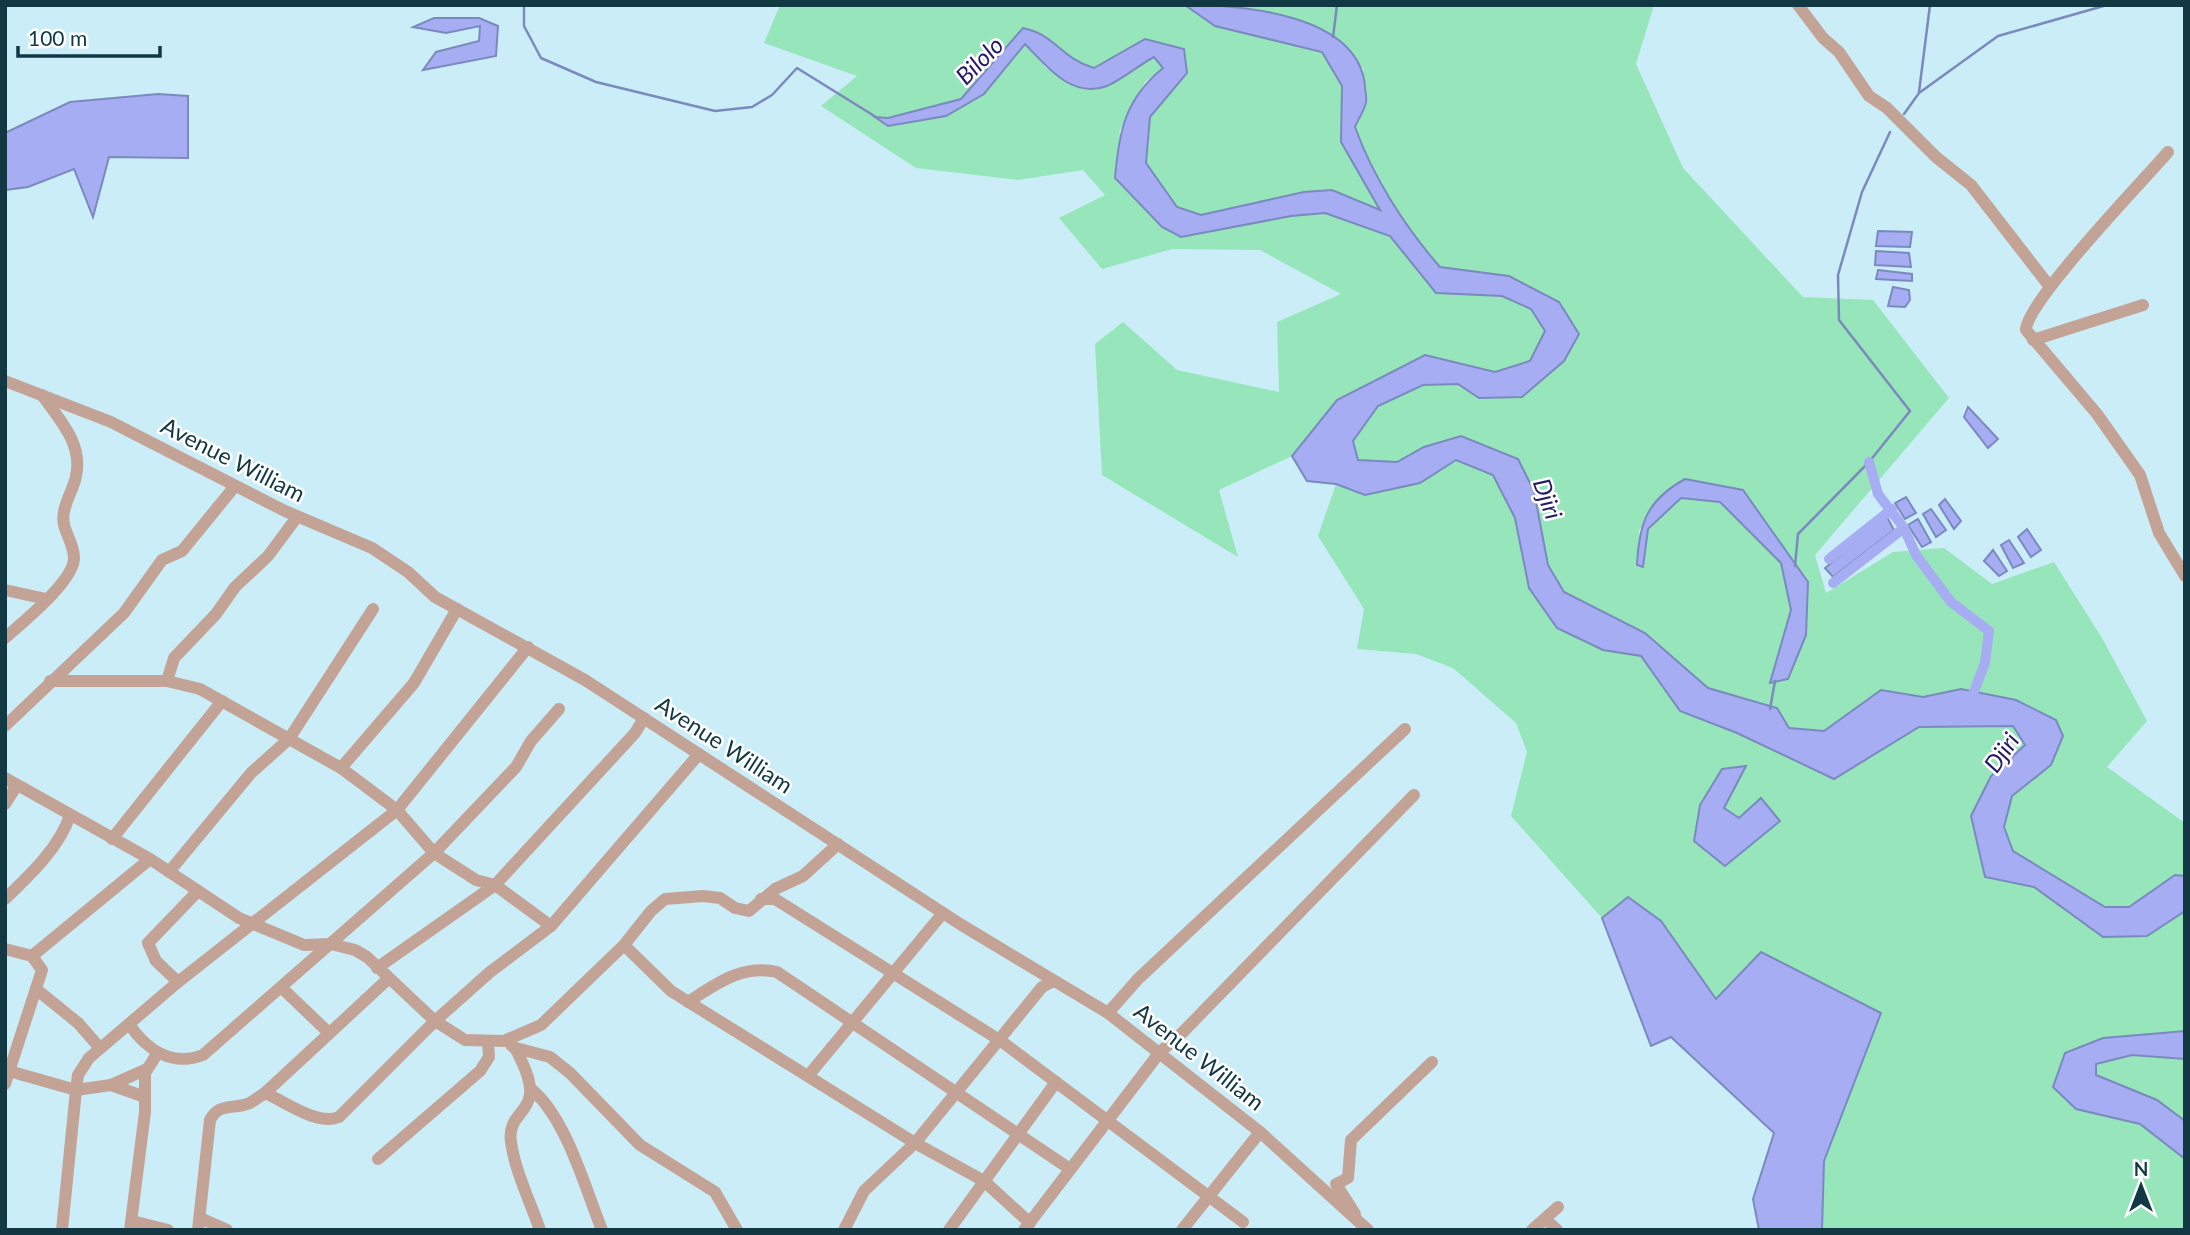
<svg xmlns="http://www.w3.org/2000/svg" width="2190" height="1235" font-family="Lato,sans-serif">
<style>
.green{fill:#97e5bb;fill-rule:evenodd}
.water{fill:#a7adf3;stroke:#7a8abe;stroke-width:2}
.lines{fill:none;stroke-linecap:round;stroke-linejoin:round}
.stream{stroke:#7a8abe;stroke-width:2.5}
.canal{stroke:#a7adf3;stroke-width:10}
.minor{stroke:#c4a397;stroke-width:12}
.labels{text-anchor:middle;stroke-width:5;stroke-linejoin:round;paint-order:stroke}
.street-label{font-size:23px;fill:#113843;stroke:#fff}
.water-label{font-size:24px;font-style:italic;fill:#241a69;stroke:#fff}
</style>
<rect width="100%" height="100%" fill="#cbedf8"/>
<g class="green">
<path d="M780,5H1185L1215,26L1322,52L1342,86L1341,142L1381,211L1258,201L1201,215L1177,207L1146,164L1150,117L1187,73L1146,39L1094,68C1062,59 1056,35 1024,28L961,99L888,118L877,117L888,126L984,94L1025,44L1047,69L1106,86L1154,57L1163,68L1145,82L1119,132L1181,237L1291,216L1325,213L1390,236L1436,293L1502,296L1531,309L1546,332L1531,361L1495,372L1425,355L1337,400L1292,456L1219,490L1238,557L1102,475L1095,344L1123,322L1177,370L1279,392L1277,322L1341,294L1260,250L1172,249L1102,269L1059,218L1105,195L1083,170L1018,180L916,168L821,106L857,76L764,43Z"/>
<path d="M1217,5H1654L1636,64L1683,168L1803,297L1873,300L1949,398L1815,555L1826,593L1893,552L1944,548L1992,584L2054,562L2102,638L2147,721L2107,767L2185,823V876H2175L2129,907H2105L2013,851L2004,827L2012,796L2051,765L2056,720L2017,700L1961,689L1923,697L1881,690L1824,731L1789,728L1777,708L1708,688L1645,633L1564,592L1548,565L1534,491L1424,447L1397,462L1358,460L1353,442L1378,406L1423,385L1458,384L1479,398L1579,334L1509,276L1440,267C1405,227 1373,177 1355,127L1366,102L1363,68ZM1685,479L1744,490L1808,582L1770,682L1791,610L1781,563L1720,502L1681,498L1648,529L1644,566L1639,530Z"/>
<path d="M1456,460L1494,475L1515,518L1529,588L1603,650L1641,656L1680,711L1737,733L1834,779L1919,727L2013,726L2025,745L1991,776L1985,877L2034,887L2103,937L2147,936L2185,911V1031L2103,1038L2076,1109L2140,1124L2185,1159V1230H1822L1824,1161L1881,1013L1716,999L1661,921L1629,897L1602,918L1511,816L1527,752L1516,723L1453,668L1416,654L1357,649L1364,609L1318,536L1336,484L1366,495L1420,483ZM1746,766L1724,808L1739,818L1694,841L1700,806L1722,769Z"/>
<polygon points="2132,1055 2185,1059 2185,1121 2157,1100 2096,1075 2096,1064"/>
</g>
<g class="water">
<path d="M1185,5C1243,5 1358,14 1365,86C1365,91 1367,98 1366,102C1365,110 1358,119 1355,127C1373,177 1405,227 1440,267L1509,276L1559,302L1579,334L1564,361L1522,397L1479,398L1458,384L1423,385L1378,406L1353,441L1358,460L1397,462L1424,447L1461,436L1518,459L1534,491L1548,565L1564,592L1645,633L1708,688L1777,708L1789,728L1824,731L1881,690L1923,697L1961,689L2016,700L2056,720L2063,736L2051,765L2012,796L2004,827L2013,851L2105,907H2129L2175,875L2185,876V911L2147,936L2103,937L2034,887L1985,877L1971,816L1991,776L2025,745L2013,726L1919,727L1834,779L1737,733L1680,711L1641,656L1603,650L1557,628L1529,588L1515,518L1493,475L1456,460L1420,483L1365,495L1336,484L1307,481L1292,456L1337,400L1425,355L1495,372L1530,361L1545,331L1531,309L1502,296L1436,293L1390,236L1325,213L1291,216L1181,237L1162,227L1115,178C1119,131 1125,99 1163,68L1154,57C1139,65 1123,79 1107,86C1072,99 1047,67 1025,44L984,94L946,116L888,126L875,117L888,118L961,99L1023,28C1056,35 1062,59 1094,68L1145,39L1184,49L1187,73L1150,117L1146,163L1177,207L1201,215L1304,192L1332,190L1380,210L1341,142L1342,86L1322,52L1215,26Z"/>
<polygon points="434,18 479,18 498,26 496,56 423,70 436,52 479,41 480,26 446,33 413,27"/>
<polygon points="158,94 188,96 188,158 109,157 93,217 74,169 28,187 5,190 5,133 70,102"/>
<polygon points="1878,231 1912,232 1910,247 1876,246"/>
<polygon points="1876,251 1909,253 1911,267 1875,265"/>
<polygon points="1878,270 1912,274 1912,281 1876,279"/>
<polygon points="1893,287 1909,290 1910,300 1905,307 1888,306"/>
<polygon points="1968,407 1998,439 1988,448 1964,417"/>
<path d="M1685,479L1743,490L1808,582L1806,635L1788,679L1770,683L1791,610L1781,563L1720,502L1681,498L1648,529L1643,567L1637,565C1639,523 1647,500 1685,479Z"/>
<polygon points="1906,497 1916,513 1905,519 1895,503"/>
<polygon points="1945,499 1961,521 1954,529 1939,505"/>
<polygon points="1931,509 1946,530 1936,537 1923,514"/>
<polygon points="1887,517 1894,530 1833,577 1825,568"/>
<polygon points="1918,519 1931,542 1922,547 1908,525"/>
<polygon points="2027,529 2041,550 2031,557 2018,537"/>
<polygon points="2009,540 2024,563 2013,568 2001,545"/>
<polygon points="1993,550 2007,571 1999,576 1984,561"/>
<polygon points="1746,766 1724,808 1739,818 1761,798 1780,821 1725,866 1694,841 1700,805 1722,769"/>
<polygon points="1628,897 1661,921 1716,999 1761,952 1881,1013 1824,1161 1822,1230 1759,1230 1753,1199 1774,1133 1671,1037 1651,1046 1602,918"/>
<polygon points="2185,1031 2185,1059 2132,1055 2096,1064 2096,1075 2157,1100 2185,1121 2185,1159 2140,1124 2076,1109 2053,1087 2065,1053 2103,1038"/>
</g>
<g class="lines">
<g class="stream">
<polyline points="524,5 524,26 541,58 596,82 715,111 752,107 772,95 797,68 876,117"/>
<polyline points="1333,37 1337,5"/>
<polyline points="1919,92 1930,5"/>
<polyline points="1904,114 1919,93 1998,36 2107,5"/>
<polyline points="1795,566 1798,534 1869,462 1910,411 1839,320 1838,275 1862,192 1890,132"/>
<polyline points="1770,709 1775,681"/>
</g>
<g class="canal">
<polyline points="1869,462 1878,494 1904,528 1916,555 1951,602 1989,631 1985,663 1970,702"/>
<polyline points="1829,559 1892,509"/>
<polyline points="1833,583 1904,528"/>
</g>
<g class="minor">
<polyline points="1798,5 1823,38 1839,52 1869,96 1887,108 1936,157 1971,185 2050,287"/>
<path d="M2168,152C2144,180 2026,302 2026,330L2097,414L2140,475L2159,533L2185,576"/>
<polyline points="2033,340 2143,305"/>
<polyline points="5,381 111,422 285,511 372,548 408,572 435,597 585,680 960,924 1108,1013 1260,1132 1368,1230"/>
<polyline points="5,590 46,599"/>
<path d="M5,638C23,622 74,581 74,558C74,541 60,529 64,512C66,499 74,488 76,476C83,444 60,420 42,395"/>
<polyline points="50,681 167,681 200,689 341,768 397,810 434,853 476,880 495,885 551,926"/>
<polyline points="167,681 174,658 216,614 235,587 268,556 297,517"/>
<polyline points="5,726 124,613 162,560 182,551 235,486"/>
<polyline points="341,768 414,683 457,609"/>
<polyline points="5,778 150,859 239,918 304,945 331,944 355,950 367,957 435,1021 465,1040 504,1041 541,1025 624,945 651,911 665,899 703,896 720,898 735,908 749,911 775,889 803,876 838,844"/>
<polyline points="5,804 17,785"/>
<polyline points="112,839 222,701"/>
<polyline points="169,872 251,773 289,739 373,609"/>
<path d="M5,899C29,876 60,847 70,815"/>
<polyline points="761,899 775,899 1001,1041 1243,1222"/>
<polyline points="624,945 671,991 915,1143 984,1181 1030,1223"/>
<polyline points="5,949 32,956 42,970 5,1084"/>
<polyline points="32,956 150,859"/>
<polyline points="377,968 495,885 635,733 644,718"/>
<polyline points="178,982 156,961 148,943 198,891"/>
<polyline points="36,989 78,1023 100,1048"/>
<polyline points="283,989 329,1033"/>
<path d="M688,1002C716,984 742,964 777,972L1070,1169"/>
<polyline points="1108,1013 1138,979 1405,729"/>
<path d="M129,1024C146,1049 171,1067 203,1055L434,853L516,767L531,741L559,709"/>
<path d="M511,1045C518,1049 518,1055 522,1062C547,1115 506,1107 511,1142C515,1171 530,1201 540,1230"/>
<polyline points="516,1048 550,1057 570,1073 640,1145 715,1192 737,1230"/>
<polyline points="9,1071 76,1090 111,1085 145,1097"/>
<polyline points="808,1076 943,913"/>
<polyline points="111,1085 147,1069"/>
<path d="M531,1089C566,1117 585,1188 602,1230"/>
<polyline points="265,1093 388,979"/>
<polyline points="378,1159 480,1071 489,1057 488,1043"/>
<polyline points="1355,1214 1336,1184 1348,1178 1351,1140 1432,1062"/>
<polyline points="200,1218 227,1230"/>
<polyline points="1545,1219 1557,1230"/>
<polyline points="132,1221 168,1230"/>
<polyline points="62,1230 76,1090 78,1075 89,1058 178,982 397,810 528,647"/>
<polyline points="130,1230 145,1112 145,1073 157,1054"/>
<path d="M198,1230L210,1120C219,1102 234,1110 250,1103C255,1100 260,1096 265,1093C286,1102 317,1126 339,1117L435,1021L490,972L551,926L699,754"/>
<polyline points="844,1230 864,1191 915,1143 1042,987 1054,981"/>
<polyline points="949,1230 1056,1082"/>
<polyline points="1024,1230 1160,1052 1182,1033 1414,795"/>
<polyline points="1182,1230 1260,1132"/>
<polyline points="1532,1230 1558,1207"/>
</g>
</g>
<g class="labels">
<g class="street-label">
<text transform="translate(233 460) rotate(27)" y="8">Avenue William</text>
<text transform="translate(724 745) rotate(33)" y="8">Avenue William</text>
<text transform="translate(1199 1057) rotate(38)" y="8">Avenue William</text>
</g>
<g class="water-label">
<text transform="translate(980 61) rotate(-45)" y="8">Bilolo</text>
<text transform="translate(1547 499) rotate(70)" y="8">Djiri</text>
<text transform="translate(2002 753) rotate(-55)" y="8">Djiri</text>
</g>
</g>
<rect width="2190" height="1235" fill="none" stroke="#113843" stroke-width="14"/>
<g transform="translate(2141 1186)" stroke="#ffffff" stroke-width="5" paint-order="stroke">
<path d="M0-5L12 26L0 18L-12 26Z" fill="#113843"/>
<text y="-10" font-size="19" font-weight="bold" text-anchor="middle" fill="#113843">N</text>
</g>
<path d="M18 46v10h142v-10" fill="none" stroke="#113843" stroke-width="3.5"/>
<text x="28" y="46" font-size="21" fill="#113843" stroke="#ffffff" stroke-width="5" paint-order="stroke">100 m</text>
</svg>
